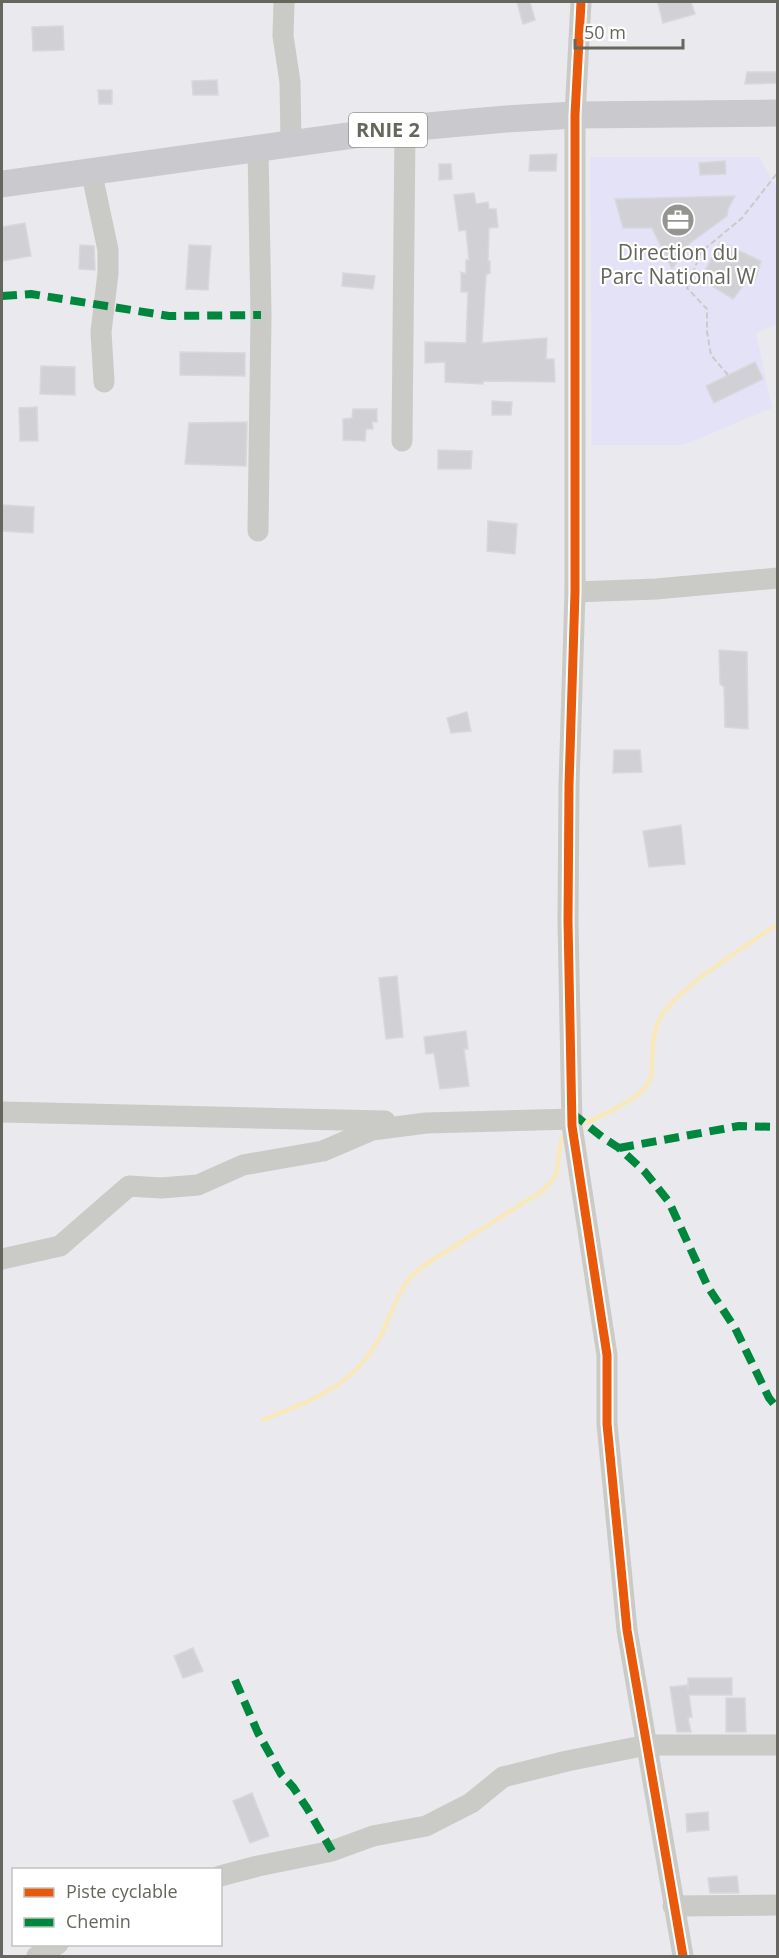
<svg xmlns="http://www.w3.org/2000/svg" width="779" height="1958" font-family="'Open Sans',sans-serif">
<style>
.commercial{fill:#e4e2f7}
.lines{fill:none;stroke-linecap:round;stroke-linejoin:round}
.stream{stroke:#f8e9bc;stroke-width:4.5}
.building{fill:#d1d1d5;stroke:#d7d7de;stroke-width:1.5}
.path{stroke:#cec8ca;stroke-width:2;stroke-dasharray:6 3;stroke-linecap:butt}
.minor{stroke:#cacac7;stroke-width:21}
.major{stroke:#cac9ce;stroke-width:27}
.quiet{stroke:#00873e;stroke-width:8;stroke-dasharray:15 8;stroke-linecap:butt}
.cycleway-casing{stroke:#fff;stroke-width:13}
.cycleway{stroke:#e8590c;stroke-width:9}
.labels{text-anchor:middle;stroke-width:4.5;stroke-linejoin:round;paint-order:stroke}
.shield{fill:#fff;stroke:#95948e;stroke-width:1.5}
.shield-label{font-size:20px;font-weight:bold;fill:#67665d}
.poi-label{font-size:21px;fill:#67665d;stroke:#fff}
</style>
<rect width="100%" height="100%" fill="#e9e9ee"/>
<polygon class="commercial" points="590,157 759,157 778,189 777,324 756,333 772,408 683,445 592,445"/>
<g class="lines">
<g class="stream">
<path d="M578,1125L586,1123C604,1114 647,1097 651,1076C654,1056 650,1037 660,1018C674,990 750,943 778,924"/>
<path d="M263,1420C313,1399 352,1388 380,1337C390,1318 396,1296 409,1279C413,1274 420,1269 426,1264L545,1189L556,1175L561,1141L565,1135"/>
</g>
</g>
<g class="building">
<polygon points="517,2 530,2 535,20 523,24"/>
<polygon points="664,2 691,2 695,14 663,23 658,3"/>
<polygon points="63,26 64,50 33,51 32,27"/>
<polygon points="747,72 777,72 777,83 745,84"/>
<polygon points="217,80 218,95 193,95 192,81"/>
<polygon points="98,90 112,90 112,104 99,104"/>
<polygon points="557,154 556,171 529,171 530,155"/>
<polygon points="725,161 726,174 700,175 699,163"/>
<polygon points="439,164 451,164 452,179 439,180"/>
<polygon points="474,193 476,204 488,202 489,209 496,209 498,227 489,228 488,261 490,261 490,273 486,275 482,343 547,338 546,359 554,359 555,382 483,381 483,384 445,382 445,362 425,363 425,342 466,343 468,292 461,292 461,272 466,274 466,260 469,260 466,230 459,231 454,195"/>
<polygon points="735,196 728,209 727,216 690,243 672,269 652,228 623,228 615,199"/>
<polygon points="25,223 31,256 2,261 2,227"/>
<polygon points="720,242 761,261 755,281 749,278 733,299 701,279"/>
<polygon points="80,245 94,246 95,270 79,269"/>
<polygon points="189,245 211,246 208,290 186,289"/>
<polygon points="343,273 375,276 373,289 342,286"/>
<polygon points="180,352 245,353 245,376 180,375"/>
<polygon points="755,362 763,379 714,403 706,386"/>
<polygon points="41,366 75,367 75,395 40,394"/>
<polygon points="492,401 512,402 511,415 492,415"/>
<polygon points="37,407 38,441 20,441 19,408"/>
<polygon points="353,409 377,409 377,422 372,422 373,429 366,429 365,441 343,440 343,419 352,418"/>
<polygon points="247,422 246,466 185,464 189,423"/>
<polygon points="438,450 472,451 471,469 438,469"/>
<polygon points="2,505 34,507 33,533 2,531"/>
<polygon points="488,521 517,524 515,554 487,551"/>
<polygon points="719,650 747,652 748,729 725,727 724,687 720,684"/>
<polygon points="467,712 471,731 451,733 447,718"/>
<polygon points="614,750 640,750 642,772 613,773"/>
<polygon points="681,825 685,864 649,867 643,831"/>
<polygon points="397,976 403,1037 386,1039 379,978"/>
<polygon points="466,1031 468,1049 464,1049 469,1086 440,1089 434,1053 426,1054 424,1037"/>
<polygon points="193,1648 203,1671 183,1678 174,1656"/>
<polygon points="688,1678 732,1678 732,1695 689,1695 692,1717 688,1718 691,1732 677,1732 670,1687 688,1685 688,1690"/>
<polygon points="726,1698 745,1698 746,1732 726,1732"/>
<polygon points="252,1793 269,1836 250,1843 233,1801"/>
<polygon points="708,1812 709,1830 687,1832 686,1814"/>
<polygon points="737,1876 739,1893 710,1893 708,1878"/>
</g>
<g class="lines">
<polyline class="path" points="728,375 711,355 707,332 707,309 687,288 701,252 742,218 778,172"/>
<g class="minor">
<polyline points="284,2 283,36 290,82 291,143"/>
<polyline points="581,2 575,115 575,592 569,785 568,921 572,1126 607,1355 607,1424 627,1630 683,1956"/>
<polyline points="91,170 108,250 108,273 101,332 104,382"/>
<polyline points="402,441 405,128"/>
<polyline points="258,531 261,315 258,149"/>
<polyline points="575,592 656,589 778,578"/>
<polyline points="2,1112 385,1121"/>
<polyline points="2,1259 60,1246 129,1186 161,1188 198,1185 243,1165 323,1151 372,1130 426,1123 573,1119"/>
<polyline points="220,1876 258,1866 332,1851 373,1836 426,1826 471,1803 503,1777 567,1761 647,1745 778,1745"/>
<polyline points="673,1906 778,1905"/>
<polyline points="37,1956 58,1944"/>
</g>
<polyline class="major" points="2,184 405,128 506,119 575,115 778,113"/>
<g class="quiet">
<polyline points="2,296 31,294 169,316 261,315"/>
<polyline points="572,1113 602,1137 619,1148 645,1172 669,1202 708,1287 735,1328 769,1398 778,1409"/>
<polyline points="619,1148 739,1126 778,1127"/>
<polyline points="235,1680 258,1733 281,1774 293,1787 307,1808 332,1851"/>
</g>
<defs>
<polyline id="cycleway" points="581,2 575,115 575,592 569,785 568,921 572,1126 607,1355 607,1424 627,1630 683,1956"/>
</defs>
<use href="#cycleway" class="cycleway-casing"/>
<use href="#cycleway" class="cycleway"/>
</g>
<defs>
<symbol id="office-disc" viewBox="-11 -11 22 22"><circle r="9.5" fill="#949490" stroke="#fff"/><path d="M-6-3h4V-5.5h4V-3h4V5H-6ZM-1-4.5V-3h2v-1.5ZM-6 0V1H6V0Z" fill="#fff"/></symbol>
</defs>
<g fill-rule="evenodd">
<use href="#office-disc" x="659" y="201" width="38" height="38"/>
</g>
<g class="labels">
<rect class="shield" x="349" y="113" width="78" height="34" rx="4.5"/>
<g class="shield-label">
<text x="388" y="137">RNIE 2</text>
</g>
<g class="poi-label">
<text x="678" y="260">Direction du<tspan x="678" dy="24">Parc National W</tspan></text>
</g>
</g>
<rect width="779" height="1958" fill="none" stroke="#67665d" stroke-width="6"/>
<rect x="12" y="1868" width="210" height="78" fill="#ffffff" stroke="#c2c2be" stroke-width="1.5"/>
<rect x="24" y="1888" width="30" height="9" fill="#e8590c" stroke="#c2c2be" stroke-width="1.5"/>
<text x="66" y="1898" font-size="18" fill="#67665d">Piste cyclable</text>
<rect x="24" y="1918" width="30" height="9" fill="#00873e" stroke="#c2c2be" stroke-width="1.5"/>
<text x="66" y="1928" font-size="18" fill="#67665d">Chemin</text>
<path d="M575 39v9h108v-9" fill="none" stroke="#67665d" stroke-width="3"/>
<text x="584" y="39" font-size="18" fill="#67665d" stroke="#ffffff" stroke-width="4.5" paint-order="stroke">50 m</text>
</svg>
